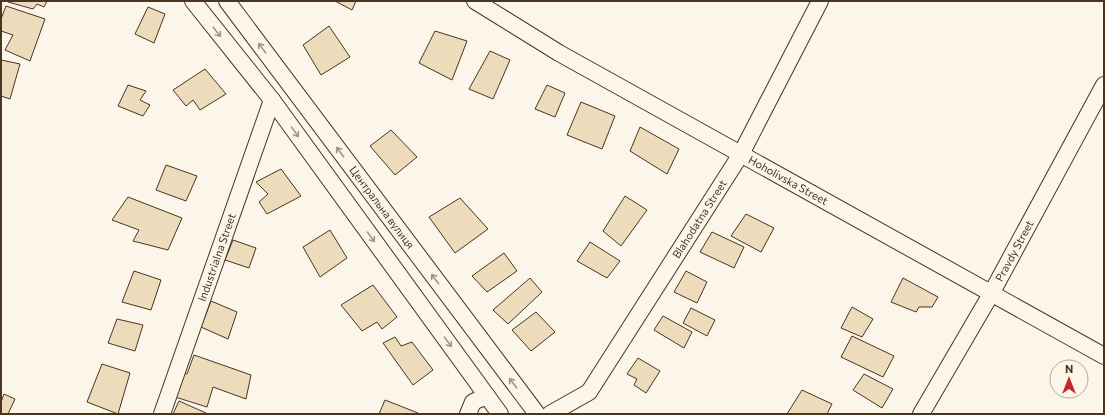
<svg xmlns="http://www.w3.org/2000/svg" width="1105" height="415" font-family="Commissioner,sans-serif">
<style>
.building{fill:#ecdcbc;stroke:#4a3520}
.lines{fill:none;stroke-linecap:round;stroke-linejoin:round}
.minor-casing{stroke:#4a3520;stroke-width:18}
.minor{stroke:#fbf6e9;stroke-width:16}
.oneway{stroke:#a29684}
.labels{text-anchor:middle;stroke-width:3;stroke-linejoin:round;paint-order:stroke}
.street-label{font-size:11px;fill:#4a3520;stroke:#fbf6e9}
</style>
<rect width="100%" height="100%" fill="#fbf6e9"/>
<g class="building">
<polygon points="8,1 47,1 44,7 37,4 33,9 8,2"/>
<polygon points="335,1 356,1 352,10"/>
<polygon points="6,6 45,19 30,61 5,50 13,35 1,31 1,19"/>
<polygon points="148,7 165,14 154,43 135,34"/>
<polygon points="329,26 350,57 321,75 303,45"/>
<polygon points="435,31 467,41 452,80 419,63"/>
<polygon points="490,51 510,60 493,99 469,89"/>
<polygon points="1,60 20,64 10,99 1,96"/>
<polygon points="205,69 226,94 200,110 193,100 186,106 173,90"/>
<polygon points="128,85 146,91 140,100 150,105 143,116 118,106"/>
<polygon points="547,85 565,93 555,117 535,109"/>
<polygon points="581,102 615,116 602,149 567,135"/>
<polygon points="640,127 679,149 667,174 630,151"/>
<polygon points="391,130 417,157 395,175 370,146"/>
<polygon points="166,165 197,176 186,201 156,190"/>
<polygon points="281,169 301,196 267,214 259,202 268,194 256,182"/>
<polygon points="625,196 647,210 621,246 603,231"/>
<polygon points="128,197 182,218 168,250 133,241 139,230 112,220"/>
<polygon points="460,198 488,229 455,253 429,217"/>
<polygon points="746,214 774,228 761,252 731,236"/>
<polygon points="330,230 347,258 320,277 303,247"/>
<polygon points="712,232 744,247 734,268 700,252"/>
<polygon points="233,240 256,248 249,268 225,260"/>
<polygon points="590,242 620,261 607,278 577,261"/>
<polygon points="504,253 517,271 487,292 472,276"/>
<polygon points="134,271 161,280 151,310 122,302"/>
<polygon points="686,271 707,282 697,303 674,292"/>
<polygon points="530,278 542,292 508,324 493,310"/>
<polygon points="903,278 938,297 932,307 919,307 916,312 891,302"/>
<polygon points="373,285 397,317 382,329 377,322 362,331 341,305"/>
<polygon points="211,301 237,312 228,339 201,327"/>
<polygon points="852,307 873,319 862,337 841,328"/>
<polygon points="691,308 715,320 707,336 683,323"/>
<polygon points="536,312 555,332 531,351 512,330"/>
<polygon points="663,316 692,332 684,348 654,330"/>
<polygon points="117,319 143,325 135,351 108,343"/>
<polygon points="852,336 894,356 883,377 841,357"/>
<polygon points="395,337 401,346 412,342 433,370 413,385 383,343"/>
<polygon points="194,355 251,375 246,399 213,387 207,407 172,396 181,372 187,374"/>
<polygon points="638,358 660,371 646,393 634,385 637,379 627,374"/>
<polygon points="102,364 130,373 118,414 87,402"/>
<polygon points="864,374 893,389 882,408 853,390"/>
<polygon points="802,390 832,404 827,414 787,414"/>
<polygon points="4,394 15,399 8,414 1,414 1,402"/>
<polygon points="385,400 418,413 417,414 379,414"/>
<polygon points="179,401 206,413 205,414 173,414"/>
</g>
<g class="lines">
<defs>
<g id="minor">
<polyline points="193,1 272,100 500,414"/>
<path id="s1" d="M227,1L537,414"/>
<path id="s2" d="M475,1L559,53L1104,356"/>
<path id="s3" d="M162,414L272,100"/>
<polyline points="468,414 473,402 487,396"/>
<path id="s4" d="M550,414L589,392L741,154L820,1"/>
<path id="s5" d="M921,414L991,294L1104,85"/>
</g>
</defs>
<use href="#minor" class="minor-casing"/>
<use href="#minor" class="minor"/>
</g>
<defs><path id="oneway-shaft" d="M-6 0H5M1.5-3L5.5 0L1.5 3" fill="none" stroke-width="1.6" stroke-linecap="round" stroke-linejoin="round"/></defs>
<g class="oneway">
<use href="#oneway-shaft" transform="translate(217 32) rotate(52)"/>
<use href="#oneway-shaft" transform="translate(262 48) rotate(-127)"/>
<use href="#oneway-shaft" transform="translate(295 132) rotate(54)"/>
<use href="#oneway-shaft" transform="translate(340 152) rotate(-127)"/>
<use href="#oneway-shaft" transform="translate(371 237) rotate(54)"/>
<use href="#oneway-shaft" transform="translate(435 279) rotate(-127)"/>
<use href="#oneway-shaft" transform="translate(448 342) rotate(54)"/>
<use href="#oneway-shaft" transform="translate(513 383) rotate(-127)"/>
</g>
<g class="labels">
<g class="street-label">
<text dy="4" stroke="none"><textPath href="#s2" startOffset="361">Hoholivska Street</textPath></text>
<text dy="4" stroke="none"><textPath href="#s1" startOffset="258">Центральна вулиця</textPath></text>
<text dy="4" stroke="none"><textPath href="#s4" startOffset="250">Blahodatna Street</textPath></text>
<text dy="4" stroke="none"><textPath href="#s5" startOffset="188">Pravdy Street</textPath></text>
<text dy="4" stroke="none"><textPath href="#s3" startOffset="166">Industrialna Street</textPath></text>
</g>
</g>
<rect width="1105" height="415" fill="none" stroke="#4a3520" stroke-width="4"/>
<g transform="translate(1069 379)"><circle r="19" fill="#fbf6e9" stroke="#b4a999"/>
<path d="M0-3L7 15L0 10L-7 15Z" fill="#c62828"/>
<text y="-6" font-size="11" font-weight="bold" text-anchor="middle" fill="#4a3520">N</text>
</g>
</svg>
